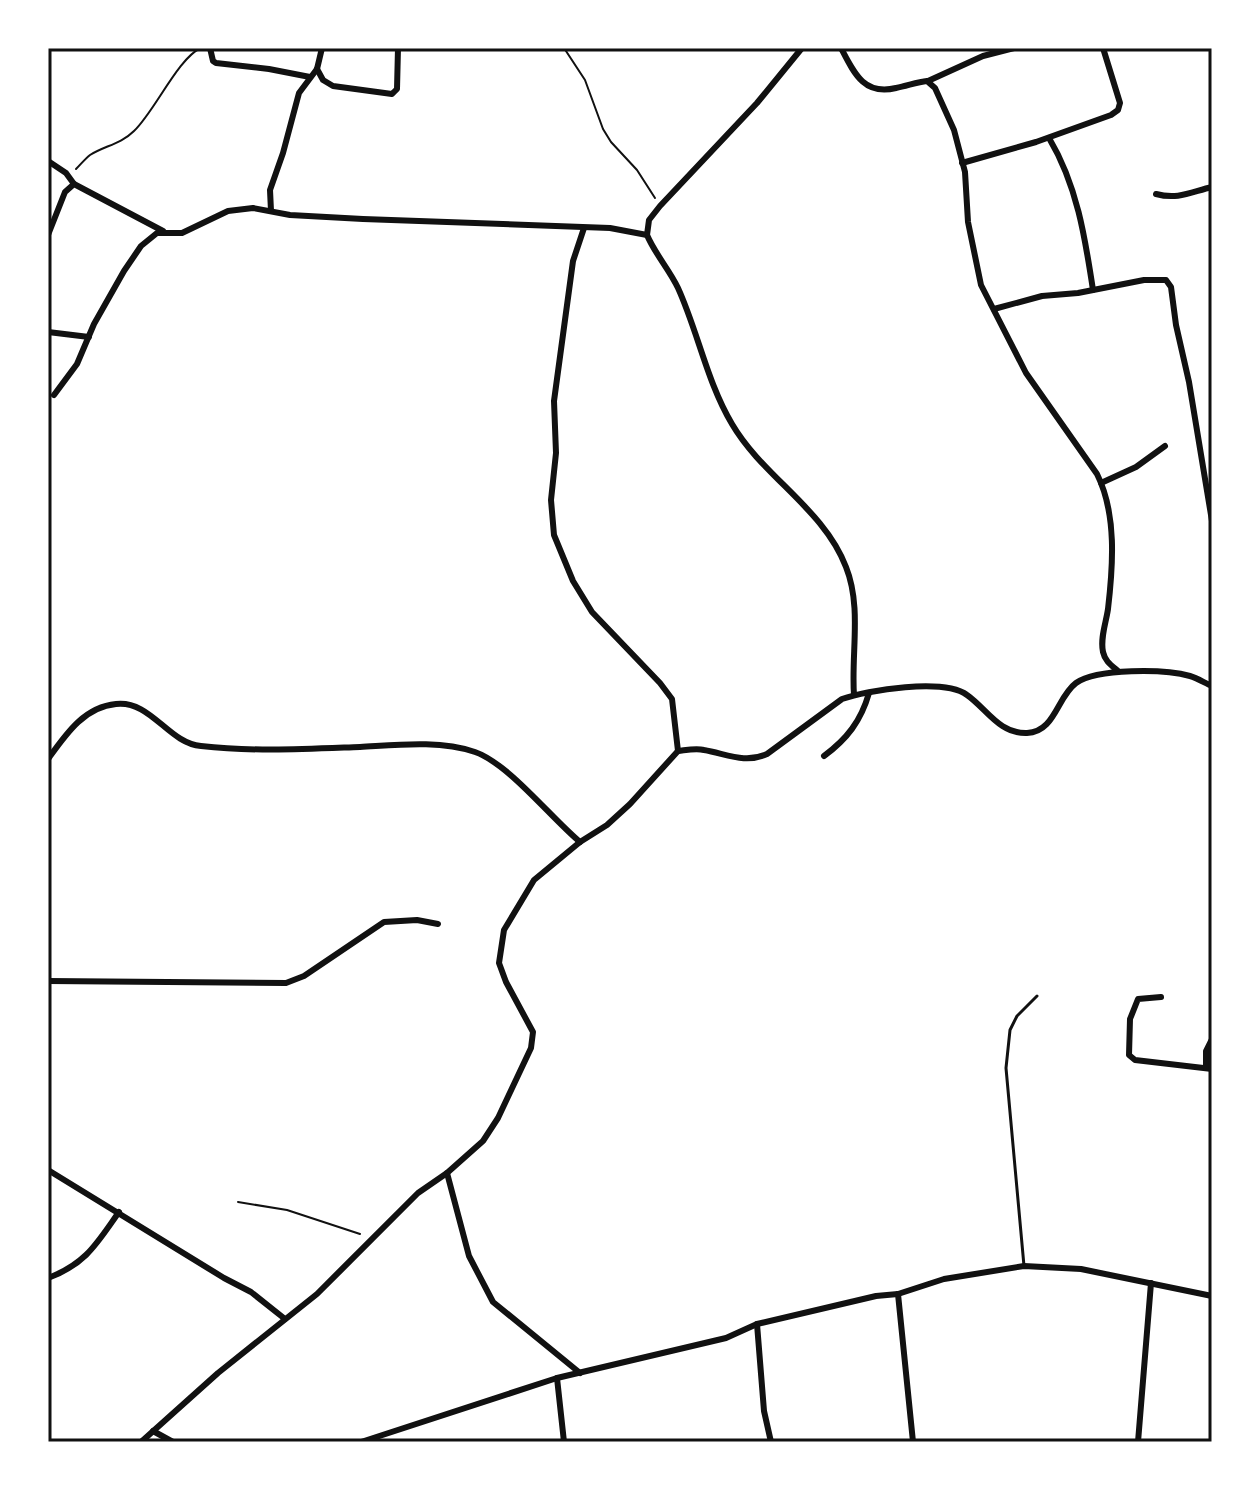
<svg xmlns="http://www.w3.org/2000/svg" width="1260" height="1490" font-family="'Source Sans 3',sans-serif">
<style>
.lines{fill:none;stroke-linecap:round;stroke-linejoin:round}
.path{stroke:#111;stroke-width:2}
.service{stroke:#111;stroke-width:3}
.minor{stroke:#111;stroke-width:6}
.neatline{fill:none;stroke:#111;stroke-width:3}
</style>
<rect width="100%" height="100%" fill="#fff"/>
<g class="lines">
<g class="path">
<polyline points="564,48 585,80 603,129 611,142 637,170 655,198"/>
<path d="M76,169C81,164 85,159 90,155C104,146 121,144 134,131C155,111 178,58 201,48"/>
<polyline points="238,1202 287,1210 360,1234"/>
</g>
<polyline class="service" points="1024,1266 1006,1068 1010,1030 1017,1016 1037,996"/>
<g class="minor">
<polyline points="210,48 213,61 216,63 269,69 310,77"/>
<path d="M802,48L757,103L660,206L649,220L647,235C655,254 669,269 678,288C698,332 707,382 732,424C763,477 824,509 846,567C862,607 851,653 854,695"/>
<path d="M841,48C854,73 864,96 896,88C907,86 917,82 927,81L935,88L954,130L965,172L968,222L981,285L1026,373L1097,474C1117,514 1113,566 1108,609C1106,623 1100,638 1103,652C1105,661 1111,665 1118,671"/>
<polyline points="317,69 323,80 333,86 392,94 397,89 398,48"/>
<polyline points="928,81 983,56 1014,48"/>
<path d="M1049,138C1077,185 1085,237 1093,290"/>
<polyline points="48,161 66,173 74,184"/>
<polyline points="962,163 1036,142 1111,115 1118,110 1120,103 1103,48"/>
<path d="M1156,194C1178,200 1191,192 1212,187"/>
<polyline points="271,211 270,190 283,153 299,93 317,69 322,48"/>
<polyline points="584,228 573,261 554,401 556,453 551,500 554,535 573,581 592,612 660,683 672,699 678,751"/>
<polyline points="48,235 65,192 74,184 163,231"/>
<polyline points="994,309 1042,296 1078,293 1144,280 1166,280 1171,287 1176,325 1189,382 1212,521"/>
<polyline points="48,332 89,337"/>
<polyline points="54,395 77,364 94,324 124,271 141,246 157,233 182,233 228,211 253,208 290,215 363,219 610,228 647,235"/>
<polyline points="1101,483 1136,467 1165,446"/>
<path d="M824,756C847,739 861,721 869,693"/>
<path d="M48,759C66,734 84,707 116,704C151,700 168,743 201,746C254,752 307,749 360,747C397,745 439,740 475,752C509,764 550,817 580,842"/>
<polyline points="48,981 286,983 304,976 384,922 417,920 438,924"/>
<polyline points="1161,997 1138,999 1130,1019 1129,1055 1135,1060 1212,1069"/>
<polyline points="1206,1068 1206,1051 1212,1039"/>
<polyline points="48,1170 224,1278 251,1292 285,1319"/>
<polyline points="447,1173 469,1256 493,1302 580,1373"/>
<path d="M48,1278C86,1264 97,1243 119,1212"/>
<polyline points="898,1294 913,1442"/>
<polyline points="757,1324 764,1411 771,1442"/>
<polyline points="557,1378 564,1442"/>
<polyline points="153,1431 173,1442"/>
<path d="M141,1442L218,1373L317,1294L418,1193L447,1173L483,1141L498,1118L531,1048L533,1032L506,982L499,963L504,930L534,880L580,842L607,825L630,804L678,751C687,750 696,748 704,750C727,754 745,764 767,754L842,699C867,690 944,678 967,695C987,709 999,734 1027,733C1055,732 1057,697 1076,683C1097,668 1165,669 1190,676C1197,678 1205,683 1212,686"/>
<polyline points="361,1442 557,1378 726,1338 757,1324 876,1296 898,1294 944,1279 1024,1266 1081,1269 1212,1296"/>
<polyline points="1138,1442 1151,1283"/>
</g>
</g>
<rect width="1260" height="1490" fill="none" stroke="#ffffff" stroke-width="100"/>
<rect x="50" y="50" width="1160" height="1390" class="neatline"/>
</svg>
